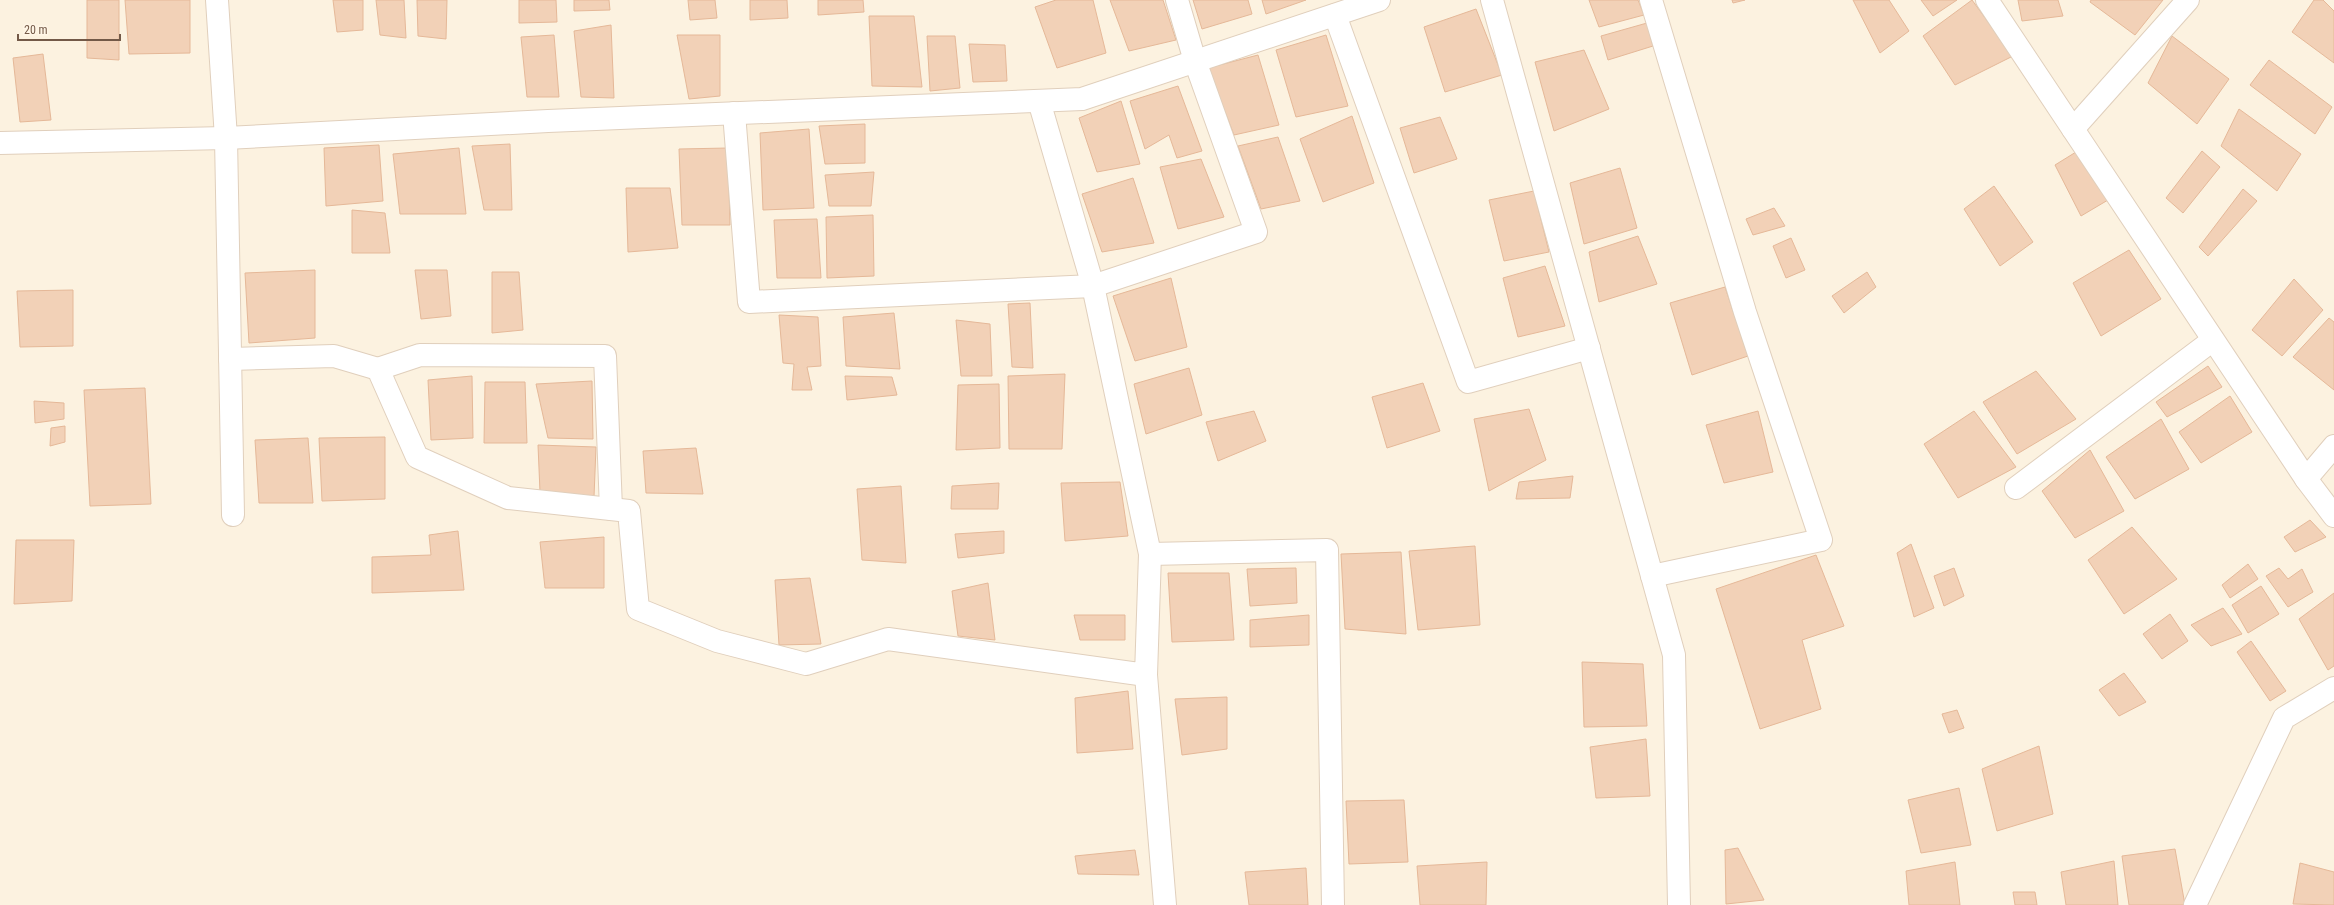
<svg xmlns="http://www.w3.org/2000/svg" width="2334" height="905" font-family="'Roboto Condensed',sans-serif">
<style>
.building{fill:#f2d1b7;stroke:#e5b898}
.lines{fill:none;stroke-linecap:round;stroke-linejoin:round}
.minor-casing{stroke:#e0cfbc;stroke-width:24}
.minor{stroke:#fff;stroke-width:22}
</style>
<rect width="100%" height="100%" fill="#fcf2e0"/>
<g class="building">
<polygon points="87,0 119,0 119,60 87,58"/>
<polygon points="125,0 190,0 190,53 129,54"/>
<polygon points="333,0 363,0 363,30 337,32"/>
<polygon points="376,0 404,0 406,38 380,35"/>
<polygon points="417,0 447,0 446,39 418,36"/>
<polygon points="519,0 556,0 557,22 519,23"/>
<polygon points="574,0 609,0 610,10 574,11"/>
<polygon points="688,0 715,0 717,18 690,20"/>
<polygon points="750,0 787,0 788,18 750,20"/>
<polygon points="818,0 863,0 864,12 818,15"/>
<polygon points="1056,0 1093,0 1106,53 1057,68 1035,7"/>
<polygon points="1110,0 1163,0 1176,40 1129,51"/>
<polygon points="1193,0 1248,0 1252,14 1202,29"/>
<polygon points="1262,0 1306,0 1266,14"/>
<polygon points="1589,0 1638,0 1644,15 1599,27"/>
<polygon points="1732,0 1745,0 1733,3"/>
<polygon points="1853,0 1889,0 1909,31 1880,53"/>
<polygon points="1921,0 1957,0 1933,16"/>
<polygon points="1972,0 2013,56 1955,85 1923,36"/>
<polygon points="2018,0 2058,0 2063,16 2022,21"/>
<polygon points="2091,0 2163,0 2135,35 2090,2"/>
<polygon points="2314,0 2323,0 2334,11 2334,63 2292,32"/>
<polygon points="1476,9 1502,75 1445,92 1424,27"/>
<polygon points="869,16 914,16 922,87 872,86"/>
<polygon points="1647,23 1653,46 1608,60 1601,36"/>
<polygon points="611,25 614,98 581,97 574,31"/>
<polygon points="554,35 559,97 527,97 521,37"/>
<polygon points="677,35 720,35 720,96 689,99"/>
<polygon points="1326,35 1348,106 1296,117 1276,50"/>
<polygon points="927,36 955,36 960,88 930,91"/>
<polygon points="2172,36 2229,79 2197,124 2148,83"/>
<polygon points="969,44 1005,45 1007,81 973,82"/>
<polygon points="1584,50 1609,109 1554,131 1535,62"/>
<polygon points="43,54 51,120 20,122 13,58"/>
<polygon points="1258,55 1279,125 1234,135 1208,68"/>
<polygon points="2269,60 2332,107 2315,134 2250,85"/>
<polygon points="1178,86 1202,151 1177,158 1169,135 1145,149 1130,101"/>
<polygon points="1121,101 1140,164 1097,172 1079,118"/>
<polygon points="2239,109 2301,154 2277,191 2221,146"/>
<polygon points="1352,116 1374,183 1323,202 1300,139"/>
<polygon points="1440,117 1457,159 1414,173 1400,128"/>
<polygon points="865,124 865,163 825,164 819,126"/>
<polygon points="809,129 814,208 763,210 760,133"/>
<polygon points="1278,137 1300,201 1261,209 1238,146"/>
<polygon points="510,144 512,210 484,210 472,146"/>
<polygon points="379,145 383,201 326,206 324,148"/>
<polygon points="459,148 466,214 400,214 393,154"/>
<polygon points="728,148 730,225 682,225 679,149"/>
<polygon points="2202,151 2220,167 2183,213 2166,198"/>
<polygon points="2076,152 2108,200 2081,216 2055,165"/>
<polygon points="1201,159 1224,217 1178,229 1160,167"/>
<polygon points="1620,168 1637,228 1584,244 1570,183"/>
<polygon points="874,172 871,206 829,206 825,175"/>
<polygon points="1133,178 1154,243 1102,252 1082,194"/>
<polygon points="1994,186 2033,242 2000,266 1964,209"/>
<polygon points="626,188 670,188 678,248 628,252"/>
<polygon points="2243,189 2257,201 2208,256 2199,247"/>
<polygon points="1534,191 1549,252 1504,261 1489,200"/>
<polygon points="1774,208 1785,226 1753,235 1746,219"/>
<polygon points="352,210 385,213 390,253 352,253"/>
<polygon points="873,215 874,276 827,278 826,217"/>
<polygon points="817,219 821,278 777,278 774,220"/>
<polygon points="1638,236 1657,284 1599,302 1589,252"/>
<polygon points="1791,238 1805,270 1786,278 1773,246"/>
<polygon points="2129,250 2161,299 2101,336 2073,283"/>
<polygon points="1545,266 1565,326 1518,337 1503,278"/>
<polygon points="315,270 315,338 249,343 245,273"/>
<polygon points="415,270 447,270 451,316 421,319"/>
<polygon points="492,272 519,272 523,330 492,333"/>
<polygon points="1867,272 1876,287 1844,313 1832,296"/>
<polygon points="1171,278 1187,347 1135,361 1113,296"/>
<polygon points="2294,279 2323,310 2282,356 2252,330"/>
<polygon points="1725,287 1748,356 1692,375 1670,303"/>
<polygon points="73,290 73,346 20,347 17,291"/>
<polygon points="1030,303 1033,368 1012,367 1008,304"/>
<polygon points="894,313 900,369 846,366 843,317"/>
<polygon points="779,315 818,317 821,366 807,367 812,390 792,390 794,364 783,363"/>
<polygon points="2329,318 2334,322 2334,390 2293,357"/>
<polygon points="956,320 990,324 992,376 961,376"/>
<polygon points="2208,366 2222,387 2167,417 2156,402"/>
<polygon points="1189,368 1202,415 1146,434 1134,384"/>
<polygon points="2036,371 2076,419 2017,454 1983,402"/>
<polygon points="1065,374 1062,449 1009,449 1008,376"/>
<polygon points="472,376 473,438 431,440 428,380"/>
<polygon points="845,376 892,377 897,395 847,400"/>
<polygon points="592,381 593,439 548,438 536,384"/>
<polygon points="485,382 525,382 527,443 484,443"/>
<polygon points="1423,383 1440,431 1387,448 1372,397"/>
<polygon points="999,384 1000,448 956,450 958,385"/>
<polygon points="145,388 151,504 90,506 84,390"/>
<polygon points="2230,396 2252,432 2201,463 2179,432"/>
<polygon points="34,401 64,403 64,419 35,423"/>
<polygon points="1529,409 1546,460 1489,491 1474,419"/>
<polygon points="1254,411 1266,441 1218,461 1206,422"/>
<polygon points="1758,411 1773,472 1724,483 1706,425"/>
<polygon points="1974,411 2016,467 1958,498 1924,444"/>
<polygon points="2161,419 2189,469 2135,499 2106,457"/>
<polygon points="65,426 65,442 50,446 51,428"/>
<polygon points="385,437 385,499 322,501 319,438"/>
<polygon points="308,438 313,503 259,503 255,440"/>
<polygon points="538,445 596,447 594,497 540,492"/>
<polygon points="696,448 703,494 646,493 643,451"/>
<polygon points="2090,450 2124,511 2075,538 2042,491"/>
<polygon points="1573,476 1570,498 1516,499 1519,482"/>
<polygon points="1120,482 1128,536 1065,541 1061,483"/>
<polygon points="999,483 998,509 951,509 952,486"/>
<polygon points="901,486 906,563 862,560 857,489"/>
<polygon points="2310,520 2326,537 2295,552 2284,537"/>
<polygon points="2132,527 2177,579 2124,614 2088,560"/>
<polygon points="458,531 464,590 372,593 372,557 431,555 429,535"/>
<polygon points="1004,531 1004,553 958,558 955,534"/>
<polygon points="604,537 604,588 545,588 540,542"/>
<polygon points="16,540 74,540 72,601 14,604"/>
<polygon points="1911,544 1934,608 1914,617 1897,553"/>
<polygon points="1475,546 1480,625 1418,630 1409,551"/>
<polygon points="1401,552 1406,634 1345,629 1341,554"/>
<polygon points="1816,555 1844,626 1802,640 1821,709 1760,729 1716,589"/>
<polygon points="2248,564 2258,579 2230,598 2222,585"/>
<polygon points="1296,568 1297,603 1250,606 1247,569"/>
<polygon points="1954,568 1964,596 1944,606 1934,576"/>
<polygon points="2279,568 2288,579 2302,569 2313,592 2288,607 2266,576"/>
<polygon points="1168,573 1229,573 1234,640 1172,642"/>
<polygon points="810,578 821,644 779,645 775,580"/>
<polygon points="988,583 995,640 958,636 952,591"/>
<polygon points="2261,586 2279,614 2248,633 2232,605"/>
<polygon points="2334,593 2334,666 2328,670 2299,619"/>
<polygon points="2223,608 2242,634 2211,646 2191,625"/>
<polygon points="2170,614 2188,641 2162,659 2143,634"/>
<polygon points="1074,615 1125,615 1125,640 1080,640"/>
<polygon points="1309,615 1309,645 1250,647 1250,620"/>
<polygon points="2251,641 2286,691 2270,701 2237,652"/>
<polygon points="1582,662 1643,664 1647,726 1584,727"/>
<polygon points="2124,673 2146,702 2119,716 2099,690"/>
<polygon points="1128,691 1133,749 1077,753 1075,698"/>
<polygon points="1227,697 1227,749 1182,755 1175,699"/>
<polygon points="1957,710 1964,728 1949,733 1942,714"/>
<polygon points="1646,739 1650,796 1596,798 1590,747"/>
<polygon points="2039,746 2053,814 1997,831 1982,769"/>
<polygon points="1959,788 1971,845 1921,853 1908,800"/>
<polygon points="1404,800 1408,862 1349,864 1346,801"/>
<polygon points="1738,848 1764,900 1726,904 1725,850"/>
<polygon points="2175,849 2185,905 2129,905 2122,856"/>
<polygon points="1135,850 1139,875 1078,874 1075,856"/>
<polygon points="2114,861 2118,905 2066,905 2061,872"/>
<polygon points="1487,862 1486,905 1420,905 1417,866"/>
<polygon points="1955,862 1960,905 1909,905 1906,871"/>
<polygon points="2300,863 2334,872 2334,905 2293,904"/>
<polygon points="1306,868 1308,905 1249,905 1245,872"/>
<polygon points="2013,892 2035,892 2037,905 2015,905"/>
</g>
<g class="lines">
<defs>
<g id="minor">
<polyline points="217,0 226,138 233,515"/>
<polyline points="1492,0 1674,655 1679,905"/>
<polyline points="1651,0 1745,312 1821,540 1652,576"/>
<polyline points="1987,0 2306,479 2334,446"/>
<polyline points="1335,15 1468,382 1589,348"/>
<polyline points="734,113 749,302 1093,286 1039,101"/>
<polyline points="2073,129 2188,0"/>
<polyline points="0,143 226,138 548,121 1082,99 1379,0"/>
<polyline points="230,359 334,356 378,369 417,457 508,498 629,511 638,609 717,641 806,664 888,639 1146,675 1150,554 1093,286 1256,232 1195,61 1177,0"/>
<polyline points="378,369 420,355 605,356 611,509"/>
<polyline points="2306,479 2334,516"/>
<polyline points="2016,488 2213,340"/>
<polyline points="1150,554 1327,550 1333,905"/>
<polyline points="1146,675 1165,905"/>
<polyline points="2195,905 2284,718 2334,688"/>
</g>
</defs>
<use href="#minor" class="minor-casing"/>
<use href="#minor" class="minor"/>
</g>
<path d="M18 34v6h102v-6" fill="none" stroke="#735947" stroke-width="2"/>
<text x="24" y="34" font-size="12" fill="#735947" stroke="#fff6e7" stroke-width="3" paint-order="stroke">20 m</text>
</svg>
